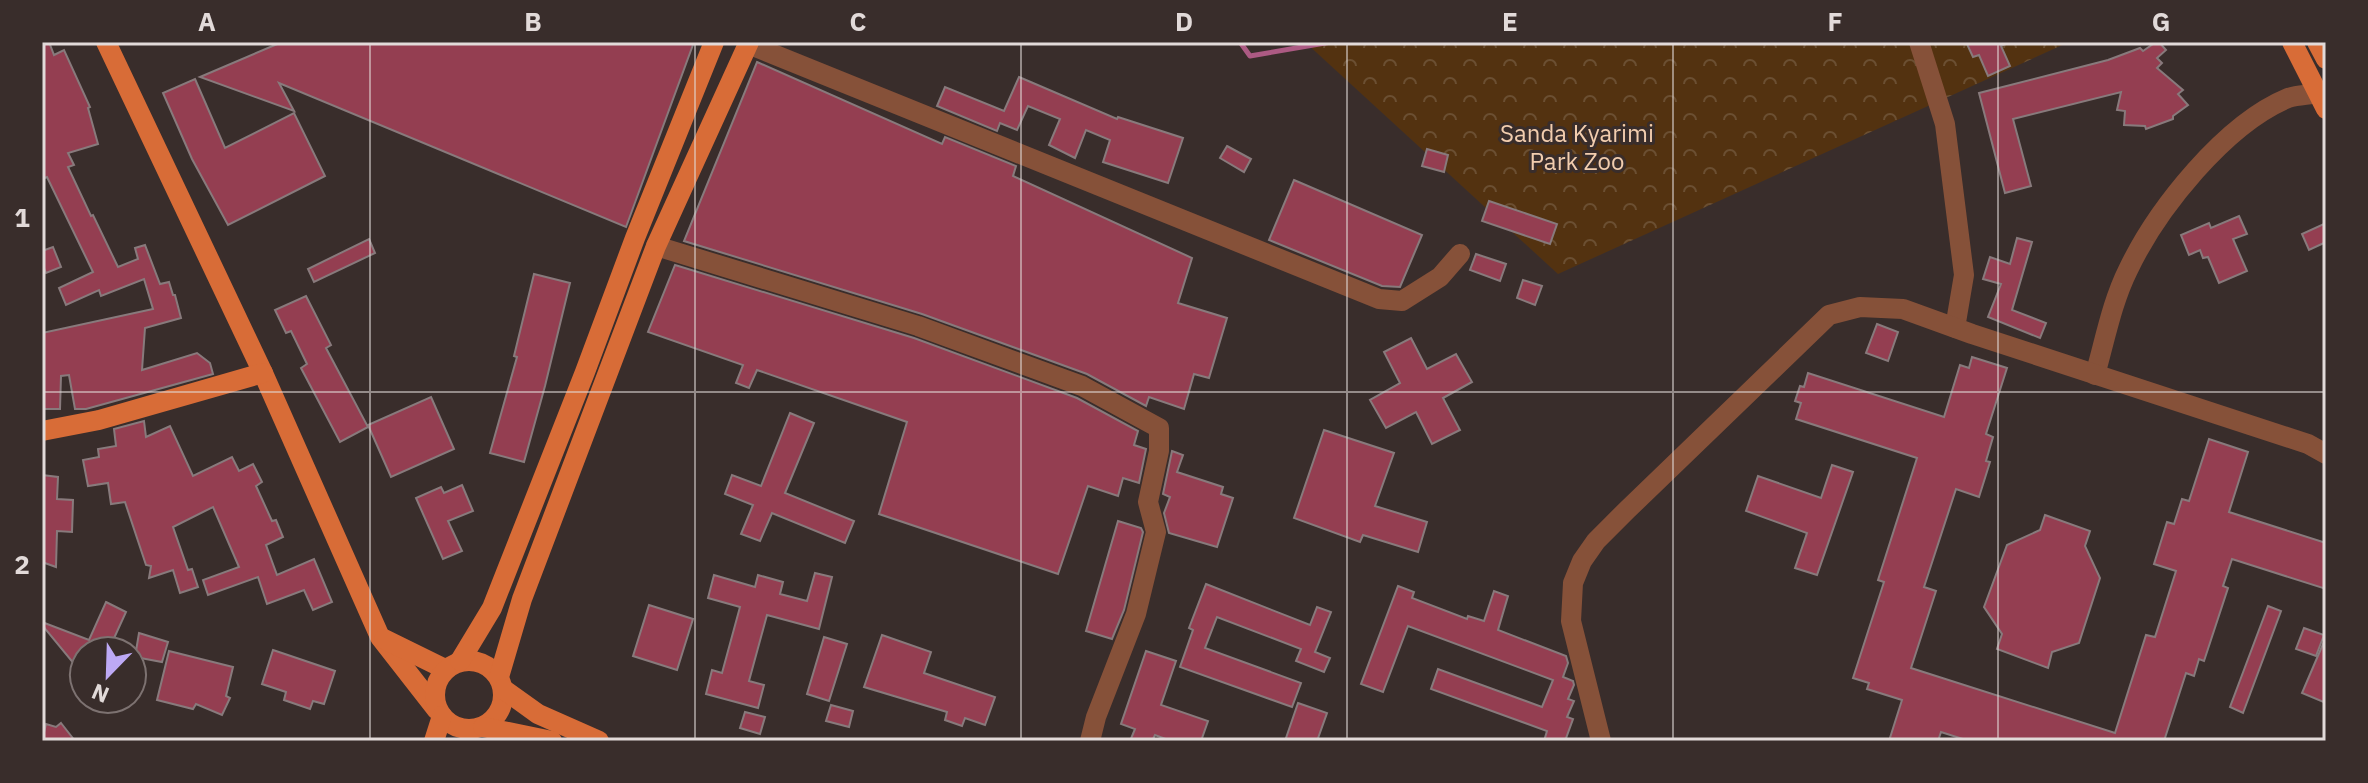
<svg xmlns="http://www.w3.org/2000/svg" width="2368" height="783" font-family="'IBM Plex Sans',sans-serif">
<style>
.park{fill:url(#park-crowns)}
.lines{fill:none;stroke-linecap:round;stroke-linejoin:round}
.stream{stroke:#ac5a83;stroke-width:5}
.building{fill:#943e51;stroke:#887a7c;stroke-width:2}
.minor{stroke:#865139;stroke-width:20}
.major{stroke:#d86c37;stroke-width:20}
.grid{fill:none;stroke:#e2dad9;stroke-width:2;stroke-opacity:0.55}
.labels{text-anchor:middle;stroke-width:6;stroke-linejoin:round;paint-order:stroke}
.park-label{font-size:24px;fill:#f2cdae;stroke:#392d2b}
.neatline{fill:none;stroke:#e2dad9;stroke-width:3}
.grid-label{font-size:26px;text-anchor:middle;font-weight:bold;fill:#e2dad9}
</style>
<defs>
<pattern id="park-crowns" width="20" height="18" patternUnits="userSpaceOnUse" patternTransform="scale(2)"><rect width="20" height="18" fill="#533210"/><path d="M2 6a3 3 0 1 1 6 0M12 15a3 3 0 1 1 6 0" fill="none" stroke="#6b4f32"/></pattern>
</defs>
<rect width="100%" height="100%" fill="#392d2b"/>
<polygon class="park" points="1305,42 2069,42 1558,274"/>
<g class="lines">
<polyline class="stream" points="1240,42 1250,56 1331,42"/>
</g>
<g class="building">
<polygon points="42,42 49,42 54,55 64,50 90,107 88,108 98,144 68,153 74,165 68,167 91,216 93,215 118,267 138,259 135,248 145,245 160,284 169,282 173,295 175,295 181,318 145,328 142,370 197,353 210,363 213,374 86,409 75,409 69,375 61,376 60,409 42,409 42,333 153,309 144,279 101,296 99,290 66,305 59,288 93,272 47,177 42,179"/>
<polygon points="282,42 694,42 626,227 279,83 294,111 200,77"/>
<polygon points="1966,42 2009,42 2001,46 2010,66 1988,76 1979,55 1973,57"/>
<polygon points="2156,42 2159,42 2166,50 2157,58 2162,63 2157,68 2183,90 2178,94 2188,105 2173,116 2173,119 2146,129 2145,126 2124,125 2125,111 2117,110 2121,92 2013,119 2031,186 2005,193 1979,93 2108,60 2140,48 2143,51"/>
<polygon points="757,62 942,144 945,137 1016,166 1013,176 1192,258 1178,303 1227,318 1209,378 1194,374 1184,409 1149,397 1146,406 1087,374 922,314 684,241"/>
<polygon points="1019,77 1117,119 1118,117 1183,138 1168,183 1103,162 1110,140 1086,130 1075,158 1049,145 1060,119 1028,106 1017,130 1000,123 997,131 937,106 945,87 1004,111"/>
<polygon points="195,79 225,148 294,113 325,176 228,225 192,159 163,93"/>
<polygon points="1227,146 1251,159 1244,172 1220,158"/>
<polygon points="1427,149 1448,155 1444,172 1422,166"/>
<polygon points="1294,180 1422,235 1400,287 1382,286 1269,240"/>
<polygon points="1489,201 1557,224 1550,244 1482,221"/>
<polygon points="2239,216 2247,234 2233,239 2247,271 2219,283 2208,257 2203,258 2200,250 2189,255 2181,235 2209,223 2211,228"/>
<polygon points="2326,223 2326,242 2309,250 2302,234"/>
<polygon points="2017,238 2032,242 2012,310 2046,323 2040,338 1988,317 2001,284 1983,279 1990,257 2010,264"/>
<polygon points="369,239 375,253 314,282 308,269"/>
<polygon points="53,247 61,267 46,273 42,263 42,251"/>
<polygon points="1476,254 1506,264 1500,281 1470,270"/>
<polygon points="675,265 914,338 1077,398 1138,431 1134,445 1146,449 1139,483 1123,478 1118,496 1088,486 1058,574 879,514 907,422 757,370 749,388 736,383 743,365 648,332"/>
<polygon points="534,274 570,283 545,386 524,462 490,453 517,357 514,356"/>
<polygon points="1523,280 1542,286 1535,305 1517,298"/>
<polygon points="306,296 331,345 326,348 368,427 340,442 301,368 307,364 291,331 286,333 275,310"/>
<polygon points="1877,324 1898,332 1888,361 1866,353"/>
<polygon points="1411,338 1427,369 1456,354 1472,382 1443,398 1460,430 1432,444 1416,412 1386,428 1370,400 1400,383 1384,352"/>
<polygon points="1972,357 2007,368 1986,434 1993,437 1986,461 1990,462 1979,497 1956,489 1924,587 1936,591 1911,668 2115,733 2146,635 2155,637 2176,571 2154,564 2167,522 2174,524 2182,499 2189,501 2209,439 2248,452 2229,512 2326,543 2326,589 2232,559 2223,586 2228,588 2204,661 2199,659 2194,676 2186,673 2164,741 1969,741 1941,732 1938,741 1889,741 1902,700 1867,689 1869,683 1853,678 1884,582 1878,580 1917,458 1796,419 1801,403 1795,401 1800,386 1804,387 1808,373 1944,417 1960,365 1969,368"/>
<polygon points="431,397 454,449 391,477 368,425"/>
<polygon points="790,413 814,423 785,493 854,521 845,543 772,513 760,541 741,534 753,505 725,494 732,475 761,486"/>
<polygon points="144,421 146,437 170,426 193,476 232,457 239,471 253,464 262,482 256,486 272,521 276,520 283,537 266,545 277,575 314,559 332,602 313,610 304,590 267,604 258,577 208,595 203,580 239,567 213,507 173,527 188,570 192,569 198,587 180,593 173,570 149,578 151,566 146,565 125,502 111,504 108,483 88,486 83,460 99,457 98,449 116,446 114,429"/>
<polygon points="1324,430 1394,453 1375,506 1427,522 1418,552 1363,535 1360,542 1294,518"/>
<polygon points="1172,451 1183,455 1177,472 1223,487 1221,494 1233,498 1217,547 1169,533 1164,513 1170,497 1163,494"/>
<polygon points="1832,465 1853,472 1817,575 1795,568 1807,533 1746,511 1758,476 1821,498"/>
<polygon points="42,475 58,477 57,499 73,500 72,532 57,531 56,567 42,562"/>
<polygon points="462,485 473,511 448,521 462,551 443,559 416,498 441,487 444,493"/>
<polygon points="2045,515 2090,531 2085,546 2100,578 2079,643 2052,652 2048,668 1997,649 2002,634 1984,607 2007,545 2040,530"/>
<polygon points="1118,521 1141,528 1143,532 1124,610 1112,639 1086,631"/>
<polygon points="815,573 832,577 819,629 767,615 749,681 764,685 758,708 706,694 712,670 722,673 740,607 708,598 714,575 755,587 758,575 783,582 780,594 807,601"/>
<polygon points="1206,584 1310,625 1317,607 1331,612 1315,652 1330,658 1324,672 1296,661 1301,649 1217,617 1205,648 1301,683 1292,707 1180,667 1193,630 1189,628"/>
<polygon points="1398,586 1414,592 1412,598 1467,619 1468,616 1484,621 1494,591 1508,596 1498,630 1566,656 1568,663 1563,677 1573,681 1574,685 1568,699 1574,701 1567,717 1573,719 1565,741 1544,741 1547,731 1431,689 1438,669 1542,707 1553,680 1408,626 1383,692 1361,684"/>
<polygon points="106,602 126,612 110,647 116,651 84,651 84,676 42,625 42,622 89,640"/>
<polygon points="649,605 693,619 677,670 633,656"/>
<polygon points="2268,606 2281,611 2243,713 2230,707"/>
<polygon points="2304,628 2324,635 2316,656 2296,649"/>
<polygon points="139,633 168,642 162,662 135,657"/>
<polygon points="882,635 931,652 924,673 995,697 985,725 965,718 962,726 945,720 947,712 864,687"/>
<polygon points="824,637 847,644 829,701 807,694"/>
<polygon points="2326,637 2326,703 2302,693"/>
<polygon points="273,650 335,671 324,704 313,701 310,709 284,700 286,692 262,684"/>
<polygon points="169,651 233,667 226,696 230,698 222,715 196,704 193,709 157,700"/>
<polygon points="1146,651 1176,661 1161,705 1208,721 1201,741 1171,741 1155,735 1152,741 1130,741 1135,729 1121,724"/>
<polygon points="1298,703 1327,713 1317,741 1285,741"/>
<polygon points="831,705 853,711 849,727 826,721"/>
<polygon points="745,712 765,717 760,734 740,728"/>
<polygon points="61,723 75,741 42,741 46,724 56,727"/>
</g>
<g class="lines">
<g class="minor">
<polyline points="1919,42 1945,124 1964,275 1955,328"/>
<polyline points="748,44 1379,299 1402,301 1440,277 1460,254"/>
<polyline points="656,246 918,326 1082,386 1159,428 1159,451 1148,502 1156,532 1136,614 1096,717 1090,741"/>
<path d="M2095,375C2105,340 2112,302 2128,270C2157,209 2225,124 2288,98C2297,95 2308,95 2318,93"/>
<polyline points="1601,741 1571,621 1573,583 1582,561 1596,541 1627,510 1829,315 1860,307 1903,309 1972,334 2308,444 2326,454"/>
</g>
<g class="major">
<polyline points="106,42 263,373 380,637 437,710"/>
<polyline points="2292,42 2326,109"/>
<polyline points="2317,42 2326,59"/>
<polyline points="42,431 99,420 263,373"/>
<polyline points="384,639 445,669"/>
<circle cx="469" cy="695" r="34"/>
<polyline points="460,661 492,608 505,575 585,372 635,238 714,42"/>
<polyline points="499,677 522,599 656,246 749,42"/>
<polyline points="503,689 538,714 599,741"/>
<polyline points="483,727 552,741"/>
<polyline points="434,741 442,716"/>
</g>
</g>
<path class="grid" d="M370,42V741M695,42V741M1021,42V741M1347,42V741M1673,42V741M1998,42V741M42,392H2326"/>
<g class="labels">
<g class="park-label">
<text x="1577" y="142">Sanda Kyarimi<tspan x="1577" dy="28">Park Zoo</tspan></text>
</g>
</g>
<rect width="2368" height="783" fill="none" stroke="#392d2b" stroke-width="88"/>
<g transform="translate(108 675) rotate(203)"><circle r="38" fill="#392d2b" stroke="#7d7271" stroke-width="2"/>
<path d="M0-6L14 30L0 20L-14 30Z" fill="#bda9f5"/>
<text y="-12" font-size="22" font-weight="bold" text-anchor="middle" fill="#e2dad9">N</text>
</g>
<rect x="44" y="44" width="2280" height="695" class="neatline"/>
<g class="grid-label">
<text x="207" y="31">A</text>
<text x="533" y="31">B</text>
<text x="858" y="31">C</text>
<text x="1184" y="31">D</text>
<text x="1510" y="31">E</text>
<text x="1835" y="31">F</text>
<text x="2161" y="31">G</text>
<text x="22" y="227">1</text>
<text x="22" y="574">2</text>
</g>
</svg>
